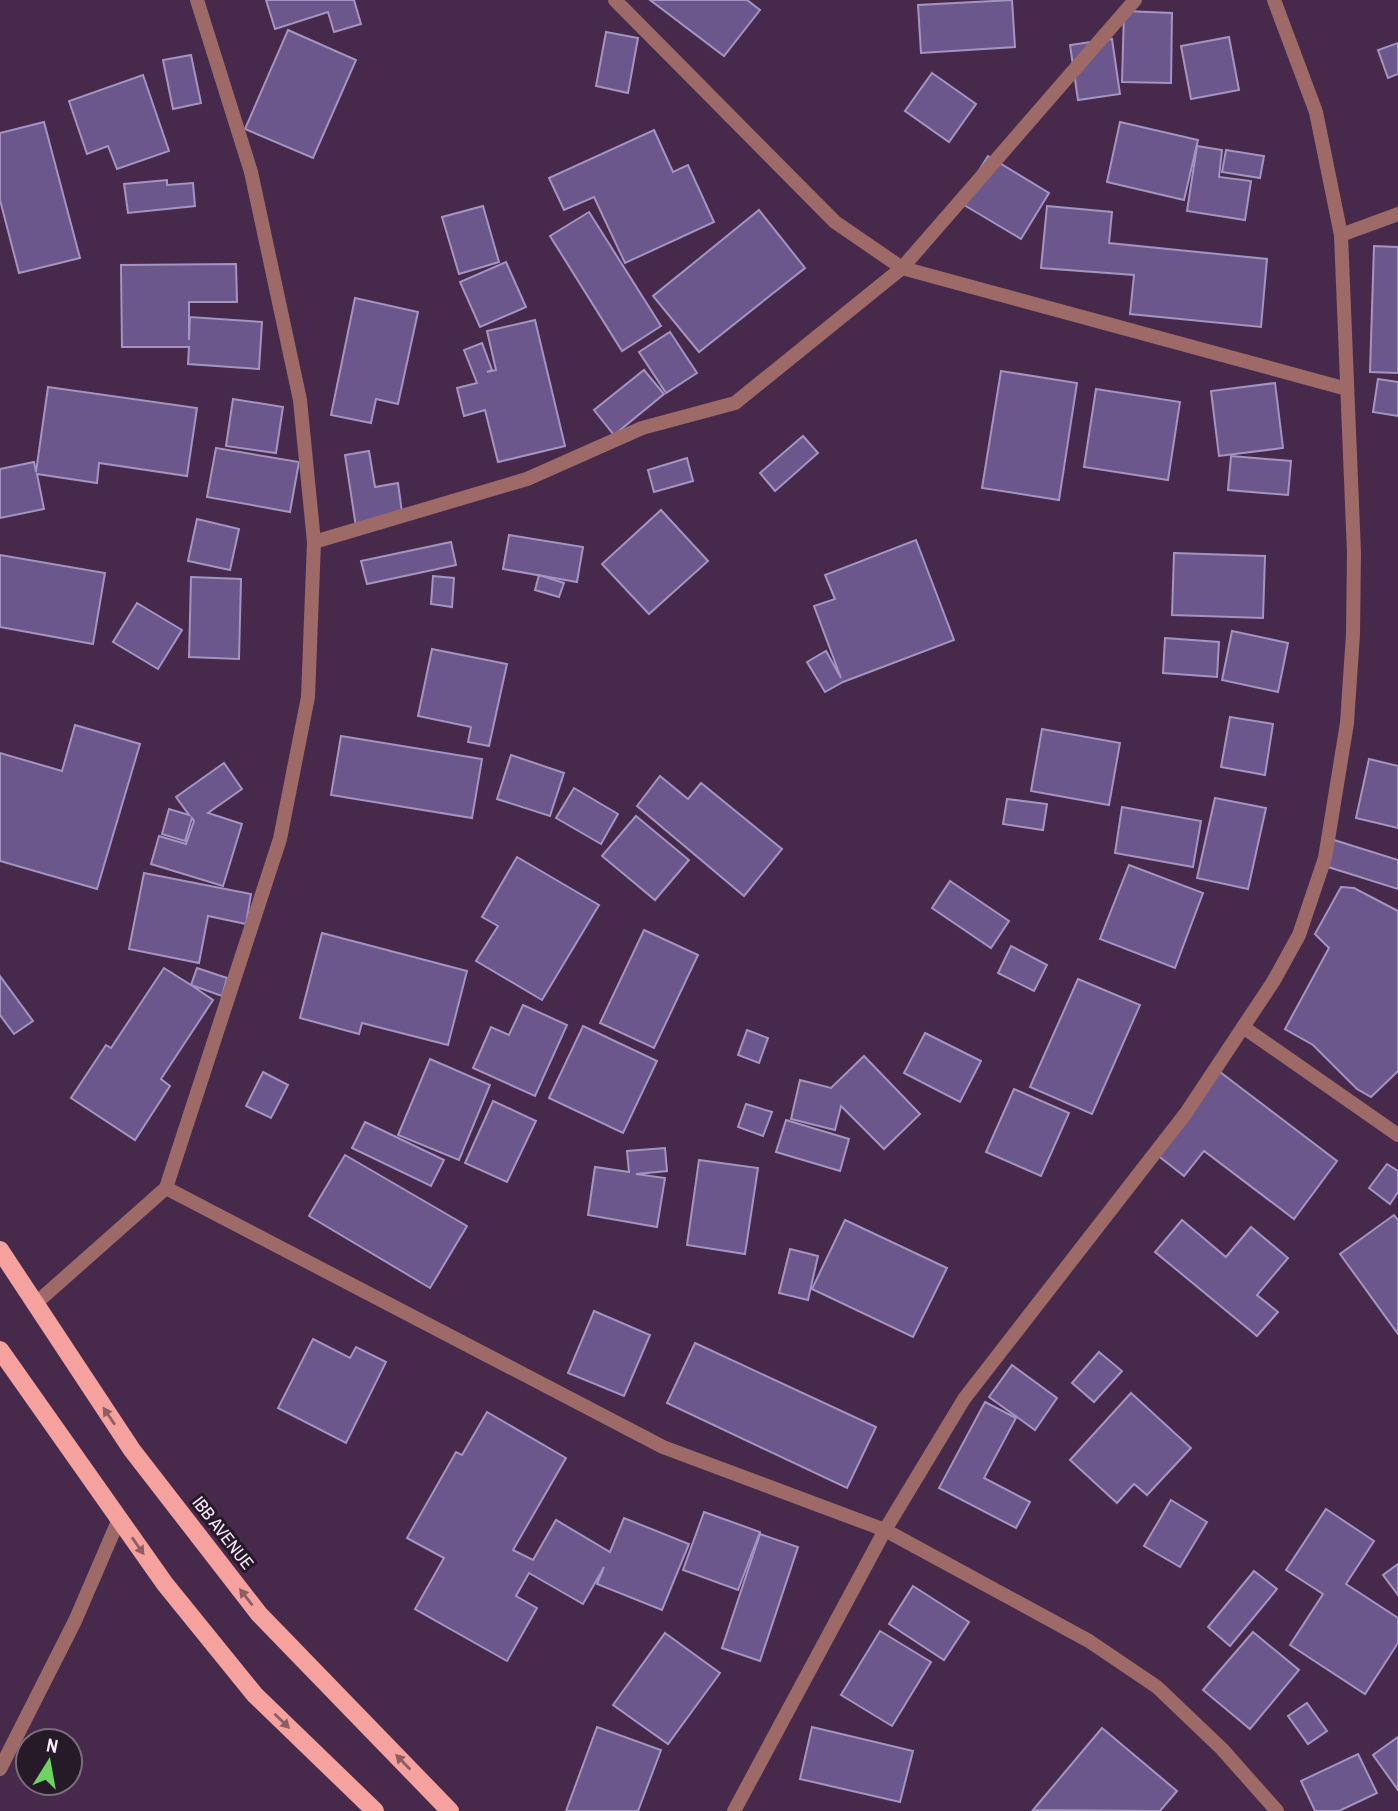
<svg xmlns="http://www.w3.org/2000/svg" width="1398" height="1811" font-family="'Archivo Narrow',sans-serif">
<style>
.building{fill:#6c578d;stroke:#a494c0;stroke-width:2}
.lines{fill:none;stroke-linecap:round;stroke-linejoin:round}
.minor{stroke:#9d6a68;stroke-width:14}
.tertiary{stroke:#9d6a68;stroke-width:14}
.primary{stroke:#f5a19e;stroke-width:18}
.oneway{fill:#8e5d63}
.labels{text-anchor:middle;stroke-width:6;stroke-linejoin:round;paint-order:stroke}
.street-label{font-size:18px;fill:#fbe9fe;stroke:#261928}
</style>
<rect width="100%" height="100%" fill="#472a4b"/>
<g class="building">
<polygon points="266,0 354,0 361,24 334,32 328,12 275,29"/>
<polygon points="650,0 747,0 760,10 724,56"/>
<polygon points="1012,0 1015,47 921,53 918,5"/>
<polygon points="1124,11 1172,13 1171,83 1122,82"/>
<polygon points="288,30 356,60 313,158 245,129"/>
<polygon points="606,32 638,38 628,93 596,86"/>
<polygon points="1229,37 1239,90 1191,99 1181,46"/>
<polygon points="1112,39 1120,94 1078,100 1070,45"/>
<polygon points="1398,43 1398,74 1388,78 1378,50"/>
<polygon points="191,55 201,103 173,109 163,60"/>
<polygon points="932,73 976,104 949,142 905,111"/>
<polygon points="143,75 169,151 117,169 108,146 87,154 69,101"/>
<polygon points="44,122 80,258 19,273 0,200 0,133"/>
<polygon points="1120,122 1198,140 1184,200 1107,182"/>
<polygon points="654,130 673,172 688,165 714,222 625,263 594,197 564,210 549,178"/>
<polygon points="1197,146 1222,150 1219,177 1251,181 1245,220 1187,211"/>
<polygon points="1226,150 1264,156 1260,178 1222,172"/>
<polygon points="988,156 1049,193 1021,239 959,202"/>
<polygon points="167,180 167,185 193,183 195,206 128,213 124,184"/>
<polygon points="483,206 499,262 459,274 442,217"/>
<polygon points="1047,206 1112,212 1109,243 1267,259 1261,327 1130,314 1134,275 1041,268"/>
<polygon points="759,210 805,268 699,352 653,296"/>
<polygon points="589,212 661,326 622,351 550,236"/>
<polygon points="1374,246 1398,247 1398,373 1370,372"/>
<polygon points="506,262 526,307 480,327 460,282"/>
<polygon points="236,264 237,302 189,302 189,340 190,317 262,322 259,369 188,364 189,347 122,347 121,265"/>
<polygon points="355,298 418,312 398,404 376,399 371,423 331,415"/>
<polygon points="535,320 565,446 498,462 485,410 464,416 457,388 477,383 464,350 482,343 492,370 487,372 496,370 487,331"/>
<polygon points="670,332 697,373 666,393 639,352"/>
<polygon points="644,370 664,394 614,435 594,410"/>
<polygon points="1001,371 1077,383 1059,500 982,488"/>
<polygon points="1378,379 1398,382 1398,416 1373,412"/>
<polygon points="1275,383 1283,448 1219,456 1211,391"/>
<polygon points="48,387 197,408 187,476 99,463 97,483 37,474 44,509 0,518 0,469 34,462 36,472"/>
<polygon points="1096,389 1180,402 1168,480 1084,467"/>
<polygon points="233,399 283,407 276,453 226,446"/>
<polygon points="803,436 818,453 775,491 760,473"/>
<polygon points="216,448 299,462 290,512 207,497"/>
<polygon points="369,451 375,487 398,483 403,520 356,527 345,455"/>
<polygon points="1231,456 1291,461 1288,495 1228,490"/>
<polygon points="687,458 693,481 654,492 648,470"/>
<polygon points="661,510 708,561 649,614 602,564"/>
<polygon points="197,519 239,529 230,570 188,561"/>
<polygon points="509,535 583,547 577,582 503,569"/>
<polygon points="916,540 954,640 843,682 825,692 807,662 826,651 841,678 814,606 835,599 825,575"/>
<polygon points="451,542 456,565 367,584 361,561"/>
<polygon points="1174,553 1265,556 1263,618 1172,615"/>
<polygon points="0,555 105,573 93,644 0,627"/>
<polygon points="539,575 564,583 559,597 535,590"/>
<polygon points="433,576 454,578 452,607 431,604"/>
<polygon points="191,577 241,579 239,659 189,657"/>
<polygon points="137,603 182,630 158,669 113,642"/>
<polygon points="1232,631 1288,643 1278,692 1222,680"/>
<polygon points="1165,638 1219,642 1217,677 1163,673"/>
<polygon points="432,649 507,664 489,746 468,742 471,727 418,716"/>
<polygon points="1230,717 1273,724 1265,775 1221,767"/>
<polygon points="75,725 140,744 97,889 0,861 0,753 62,771"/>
<polygon points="1042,729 1120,743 1109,805 1031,791"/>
<polygon points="341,736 482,759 472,818 331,795"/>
<polygon points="511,755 564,773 550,816 497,799"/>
<polygon points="1369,759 1398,766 1398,828 1356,818"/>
<polygon points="224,763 242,789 208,813 242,824 223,886 151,864 159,836 186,844 194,821 192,818 185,841 162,834 169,809 189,815 176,797"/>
<polygon points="660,776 688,799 701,783 782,849 744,896 637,806"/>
<polygon points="574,788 618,814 601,844 556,818"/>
<polygon points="1215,798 1266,808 1248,889 1197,878"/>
<polygon points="1007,799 1047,804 1043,830 1003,824"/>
<polygon points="1122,807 1201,821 1193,867 1115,853"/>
<polygon points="636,816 689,860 655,900 602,856"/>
<polygon points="1334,840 1398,860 1398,889 1325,866"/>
<polygon points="517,857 599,905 542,1000 476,961 498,926 482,917"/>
<polygon points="1129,865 1203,893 1175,968 1100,939"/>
<polygon points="144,873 251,894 246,924 208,916 199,963 129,949"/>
<polygon points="950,881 1009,921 991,948 932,908"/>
<polygon points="1341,887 1354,888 1398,911 1398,1071 1371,1097 1357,1089 1313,1045 1285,1029 1329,948 1315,934"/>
<polygon points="644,930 698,955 654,1048 600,1023"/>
<polygon points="322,933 467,971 448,1045 362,1023 359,1034 300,1018"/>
<polygon points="1011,946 1047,965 1034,991 998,973"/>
<polygon points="164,968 191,985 197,968 227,978 222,996 191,985 213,1000 161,1079 170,1086 135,1140 71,1098 106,1045 111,1048"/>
<polygon points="0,976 33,1021 14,1034 0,1015"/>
<polygon points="1078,979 1140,1005 1092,1114 1030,1087"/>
<polygon points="523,1005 567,1025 535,1096 473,1068 491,1027 509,1035"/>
<polygon points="583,1026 657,1061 623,1133 549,1098"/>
<polygon points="747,1030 768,1038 759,1063 738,1055"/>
<polygon points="925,1033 981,1061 960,1102 904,1073"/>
<polygon points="864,1056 920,1114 884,1149 841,1106 835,1130 791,1119 800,1080 831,1088"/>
<polygon points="430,1059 490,1085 459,1160 398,1135"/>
<polygon points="263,1072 288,1085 271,1118 246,1106"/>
<polygon points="1220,1072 1337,1161 1294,1219 1204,1151 1184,1176 1156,1154"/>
<polygon points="1014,1089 1069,1113 1041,1176 986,1152"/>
<polygon points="493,1101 536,1121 507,1182 465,1163"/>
<polygon points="746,1104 772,1112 763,1136 738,1127"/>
<polygon points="786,1120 849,1139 840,1171 776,1152"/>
<polygon points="365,1122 444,1160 431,1186 352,1148"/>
<polygon points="665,1148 667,1171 636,1174 665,1178 657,1227 588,1215 595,1167 629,1172 627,1151"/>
<polygon points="345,1155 467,1226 430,1288 309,1216"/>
<polygon points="699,1160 758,1168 745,1254 687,1245"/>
<polygon points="1387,1164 1398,1171 1398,1192 1390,1204 1369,1188"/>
<polygon points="1394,1215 1398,1220 1398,1334 1340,1254"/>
<polygon points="845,1220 947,1268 913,1337 812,1289"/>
<polygon points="1182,1220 1226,1257 1251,1227 1288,1258 1257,1295 1278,1312 1257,1336 1155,1252"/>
<polygon points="790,1249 818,1256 808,1300 779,1293"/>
<polygon points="594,1311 650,1335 624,1396 568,1373"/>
<polygon points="313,1339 350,1358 356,1347 386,1362 346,1443 278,1408"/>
<polygon points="695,1343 876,1427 847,1488 667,1403"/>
<polygon points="1099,1352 1122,1371 1094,1402 1072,1383"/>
<polygon points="1012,1365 1057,1398 1035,1430 989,1397"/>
<polygon points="1131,1393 1191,1448 1147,1495 1134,1484 1117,1503 1070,1460"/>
<polygon points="985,1402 1016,1418 984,1478 1030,1502 1016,1528 939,1488"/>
<polygon points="487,1412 566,1458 513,1550 533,1560 556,1520 610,1552 624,1518 689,1544 662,1610 597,1584 604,1567 583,1604 529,1573 516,1596 537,1608 507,1661 415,1609 444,1558 407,1538 456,1452 462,1455"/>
<polygon points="1171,1500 1207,1522 1180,1567 1144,1546"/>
<polygon points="1326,1509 1374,1541 1346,1584 1398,1618 1398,1643 1365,1694 1290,1645 1323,1594 1286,1570"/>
<polygon points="704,1512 760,1532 738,1590 683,1570"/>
<polygon points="760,1534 798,1547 760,1661 722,1648"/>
<polygon points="1398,1564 1398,1595 1383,1575"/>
<polygon points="1254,1571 1277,1589 1230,1646 1208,1627"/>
<polygon points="913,1586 969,1622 944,1660 889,1624"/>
<polygon points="880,1631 931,1662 892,1726 841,1695"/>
<polygon points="1253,1632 1299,1670 1250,1729 1203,1690"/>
<polygon points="665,1633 720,1673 668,1744 613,1705"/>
<polygon points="1307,1703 1327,1731 1308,1744 1288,1716"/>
<polygon points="597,1727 661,1750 638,1811 566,1811"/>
<polygon points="812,1727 913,1751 900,1802 800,1779"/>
<polygon points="1102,1728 1177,1791 1160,1811 1033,1810"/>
<polygon points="1398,1737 1398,1790 1373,1755"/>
<polygon points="1358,1754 1377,1793 1339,1811 1315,1811 1301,1781"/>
</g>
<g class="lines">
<g class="minor">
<polyline points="615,0 835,222 902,268 1347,389"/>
<polyline points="1341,235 1398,214"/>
<polyline points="314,542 527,479 642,428 735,403 902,268 1135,0"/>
<polyline points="1243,1027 1398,1135"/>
<polyline points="166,1188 663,1447 885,1530 1089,1641 1157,1687 1222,1749 1277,1811"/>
<polyline points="35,1304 166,1188 280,839 308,697 314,542 300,400 251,172 197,0"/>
<polyline points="0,1769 75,1621 119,1519"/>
</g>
<polyline class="tertiary" points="734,1811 885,1530 964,1399 1186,1113 1273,982 1299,935 1325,858 1347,723 1353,634 1354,553 1341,235 1316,112 1274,0"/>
<g class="primary">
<polyline points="0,1250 132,1450 259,1614 450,1811"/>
<polyline points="0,1350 165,1584 255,1695 375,1811"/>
</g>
</g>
<defs><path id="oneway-solid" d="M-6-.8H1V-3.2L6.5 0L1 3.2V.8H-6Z" transform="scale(1.75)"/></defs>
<g class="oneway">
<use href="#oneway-solid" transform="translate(109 1416) rotate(-124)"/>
<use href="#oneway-solid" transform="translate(138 1546) rotate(55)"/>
<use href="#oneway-solid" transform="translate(246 1597) rotate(-128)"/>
<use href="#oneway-solid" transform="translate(282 1721) rotate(44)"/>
<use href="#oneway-solid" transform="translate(403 1762) rotate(-134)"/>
</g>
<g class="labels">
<g class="street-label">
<text transform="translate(223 1533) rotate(52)" y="6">IBB AVENUE</text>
</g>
</g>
<g transform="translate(49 1762) rotate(11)"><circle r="33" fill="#261928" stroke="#7b6c7e" stroke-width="2"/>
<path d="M0-5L12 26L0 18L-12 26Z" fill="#6dd361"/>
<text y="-10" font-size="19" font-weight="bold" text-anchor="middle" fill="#fbe9fe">N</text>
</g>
</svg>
